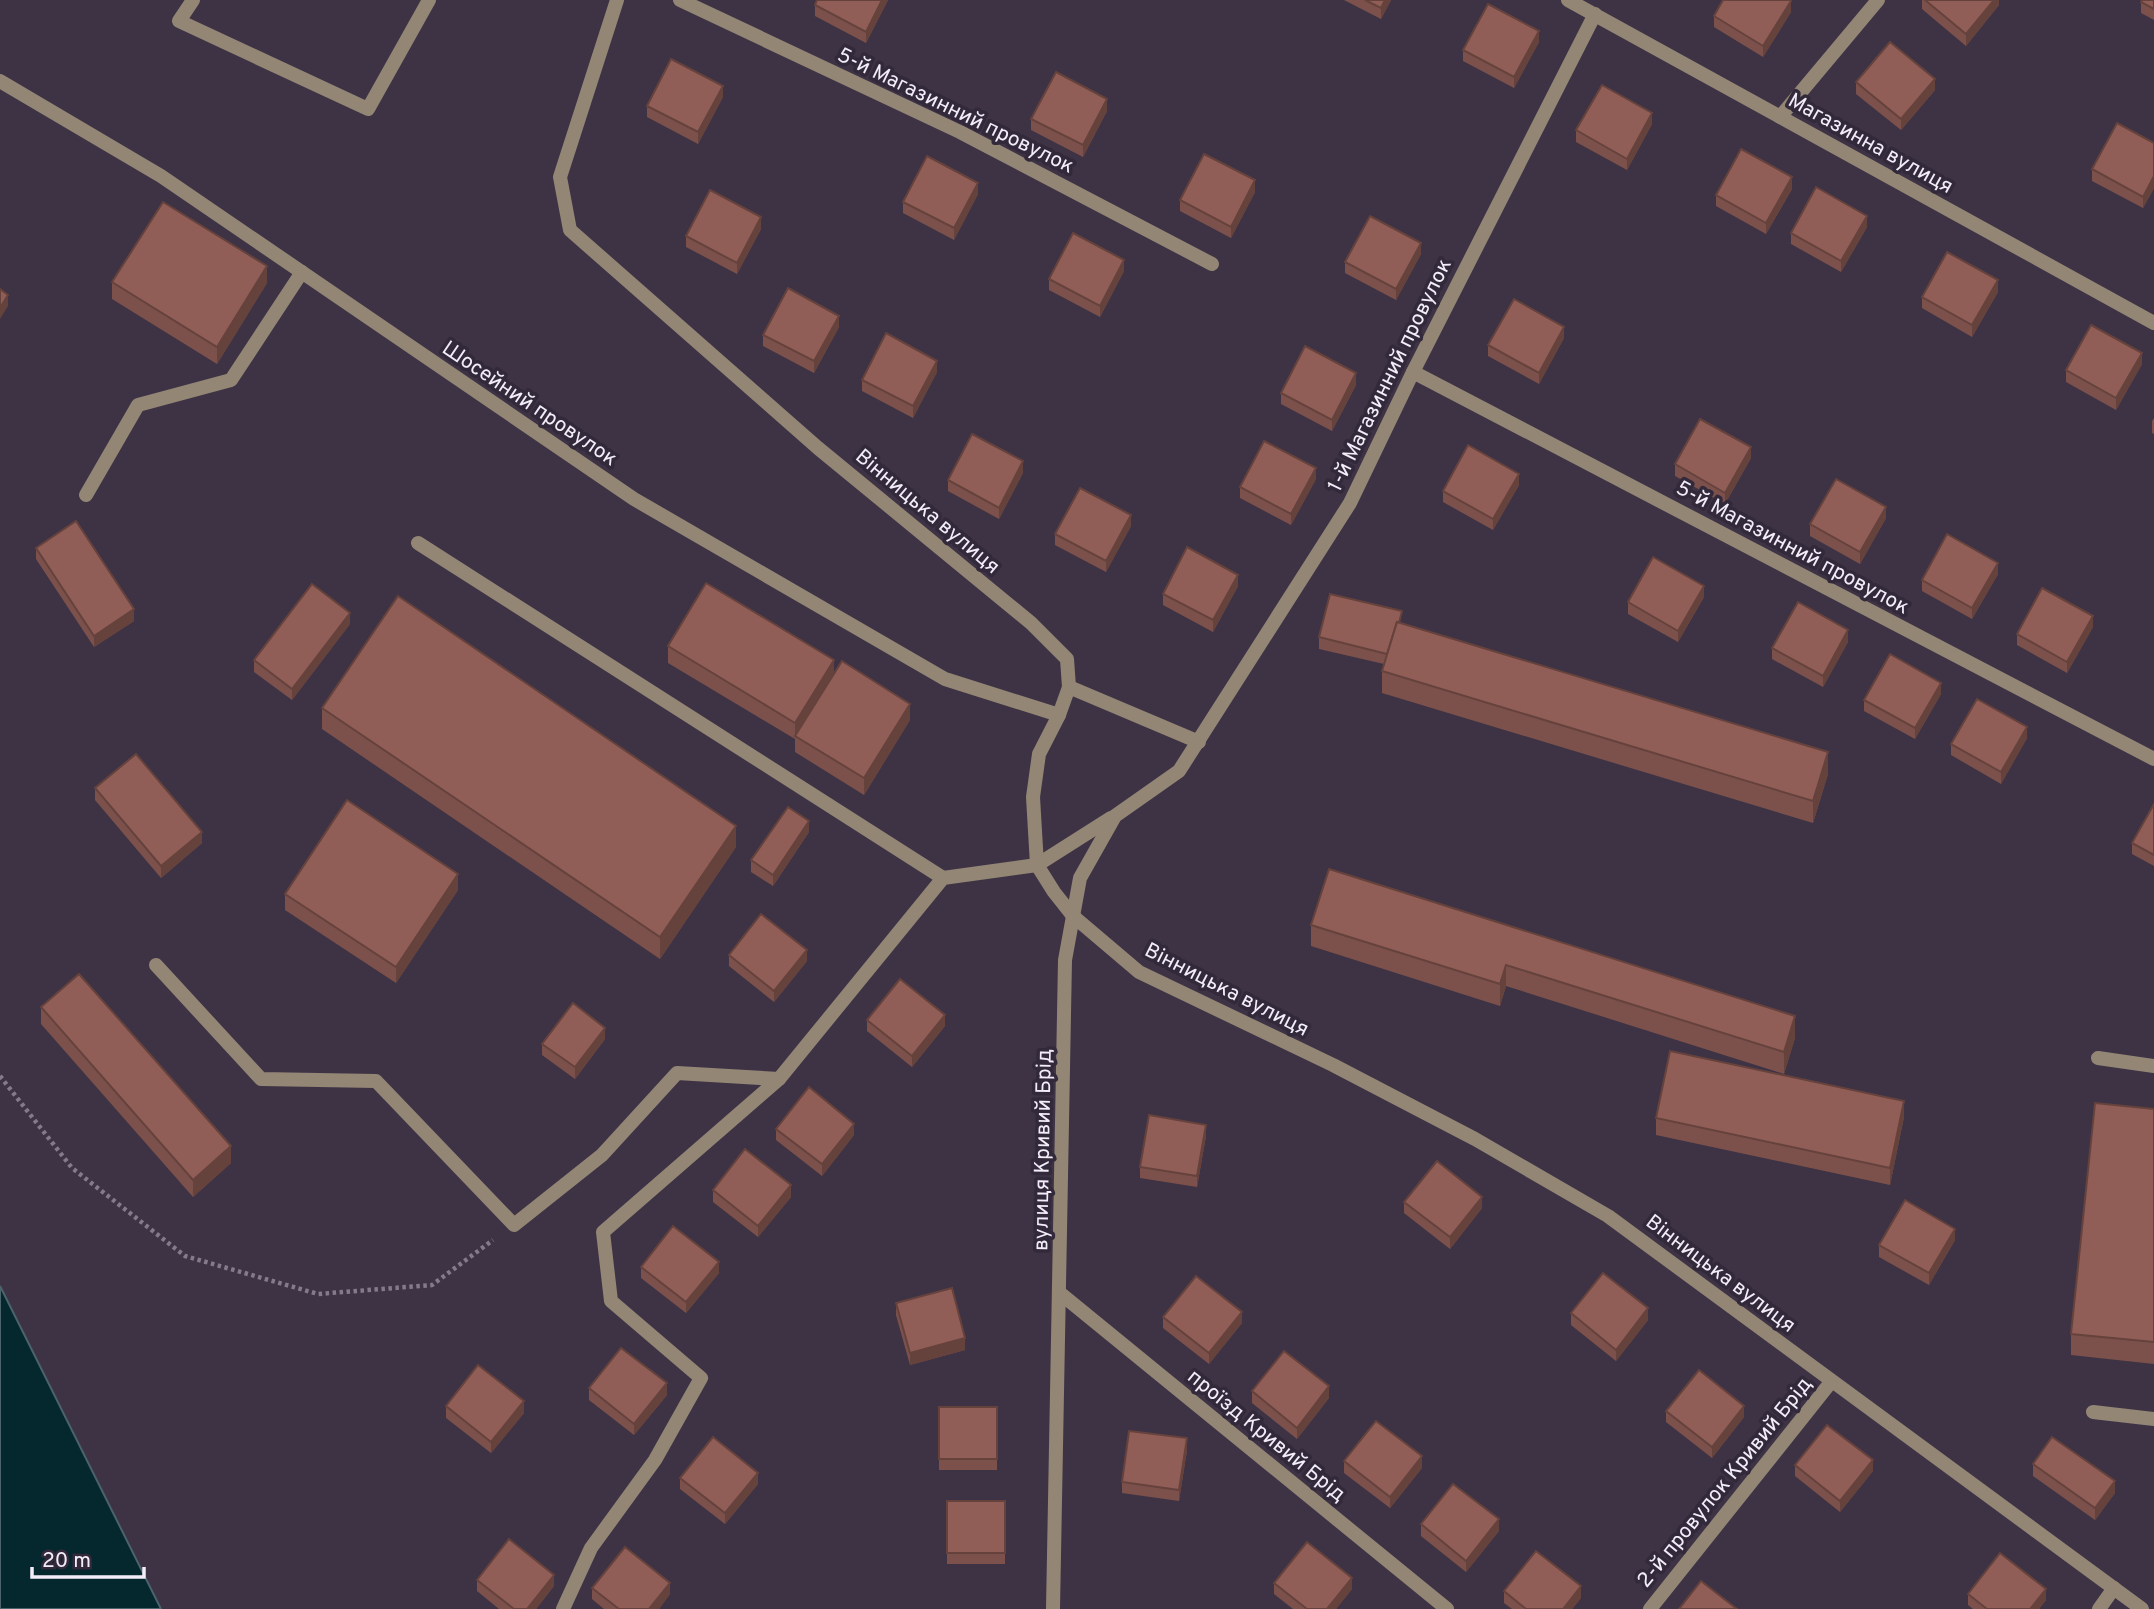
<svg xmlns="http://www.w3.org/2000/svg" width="2154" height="1609" font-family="Overpass,sans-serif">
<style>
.water{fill:#05282f;stroke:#4c636c;stroke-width:2}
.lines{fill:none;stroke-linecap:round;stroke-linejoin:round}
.path{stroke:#837a8a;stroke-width:4.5;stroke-dasharray:3.5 3.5;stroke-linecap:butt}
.lane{stroke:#948675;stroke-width:14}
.street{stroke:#948675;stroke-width:14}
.wall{fill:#7d514b}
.shaded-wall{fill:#66423d}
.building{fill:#915e57;stroke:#66423d;stroke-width:2}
.labels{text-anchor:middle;stroke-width:7;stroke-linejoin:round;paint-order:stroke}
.street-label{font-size:21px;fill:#f3edf9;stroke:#32293a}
</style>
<rect width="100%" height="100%" fill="#3d3345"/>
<polygon class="water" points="0,1286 161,1609 0,1609"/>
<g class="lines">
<polyline class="path" points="0,1076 72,1168 185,1256 318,1294 432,1285 493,1240"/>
<g class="lane">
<polyline points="193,0 179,21 368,109 429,0"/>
<polyline points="86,495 138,405 231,380 302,272"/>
<polyline points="418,543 943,878"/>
<polyline points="156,965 261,1079 376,1081 514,1225 602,1155 677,1073 779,1079"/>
<polyline points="2093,1412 2154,1419"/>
<polyline points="2099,1609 2114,1588"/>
</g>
<g class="street">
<polyline points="617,0 560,177 570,230 818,448 1031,623 1067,659 1069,687 1059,715 1039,754 1033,797 1037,865 1054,892 1073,916 1139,972 1333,1065 1475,1139 1608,1216 2142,1609"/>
<polyline points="680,0 960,132 1212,264"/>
<polyline points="1568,0 2154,323"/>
<polyline points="0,81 161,176 634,499 945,679 1059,715"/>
<polyline points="1780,117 1878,0"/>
<polyline points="1413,372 2154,759"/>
<polyline points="1069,687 1199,742"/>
<polyline points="2098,1058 2154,1066"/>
<polyline points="1061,1294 1447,1609"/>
<polyline points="563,1609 591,1548 655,1460 701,1378 611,1301 603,1232 779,1079 943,878 1037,865 1111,818"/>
<polyline points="1053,1609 1065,960 1080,878 1115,816 1179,771 1350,503 1413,372 1595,14"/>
<polyline points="1650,1609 1831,1382"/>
</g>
</g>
<g class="wall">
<polygon points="888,0 866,43 815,16 815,5"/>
<polygon points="1344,0 1391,0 1381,19"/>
<polygon points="1922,0 1999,0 1999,5 1966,46 1922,9"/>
<polygon points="2154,0 2154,20 2141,13 2141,2"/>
<polygon points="1791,12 1763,57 1714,27 1714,16"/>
<polygon points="1539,42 1514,88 1463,61 1463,50"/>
<polygon points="1856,82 1935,90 1901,130 1856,94"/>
<polygon points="723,97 698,144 647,117 647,106"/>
<polygon points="1107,111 1083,157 1031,130 1031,119"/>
<polygon points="1652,124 1627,170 1576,142 1576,130"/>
<polygon points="2154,143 2154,188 2143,208 2092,181 2092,169"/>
<polygon points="1792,189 1766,234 1716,206 1716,195"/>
<polygon points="1255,192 1231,238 1180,211 1180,200"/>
<polygon points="978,194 954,240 903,213 903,202"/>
<polygon points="1867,227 1841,272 1791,244 1791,233"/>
<polygon points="761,229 737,274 686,247 686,236"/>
<polygon points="1421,254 1396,300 1345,273 1345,262"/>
<polygon points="1124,271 1100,317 1049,290 1049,279"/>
<polygon points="112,282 267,283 217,364 112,299"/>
<polygon points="1998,292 1972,337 1922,308 1922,297"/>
<polygon points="839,327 814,373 763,346 763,335"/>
<polygon points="1564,338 1539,384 1488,356 1488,345"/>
<polygon points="2142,364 2116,410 2066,382 2066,370"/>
<polygon points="937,372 913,418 862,391 862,380"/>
<polygon points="1356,385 1332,431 1281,404 1281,393"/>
<polygon points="2154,418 2154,434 2152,433 2152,421"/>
<polygon points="1751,458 1725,504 1675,476 1675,464"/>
<polygon points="1023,473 999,519 948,491 948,480"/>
<polygon points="1316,479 1291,525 1240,498 1240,487"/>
<polygon points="1519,485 1493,530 1443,502 1443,491"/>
<polygon points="1886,518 1860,564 1810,536 1810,524"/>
<polygon points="1131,526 1106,572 1055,545 1055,534"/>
<polygon points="36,548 134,621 94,647 36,559"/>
<polygon points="1998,574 1972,619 1922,591 1922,580"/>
<polygon points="1238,586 1213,632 1163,605 1163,594"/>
<polygon points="1704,597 1678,642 1628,614 1628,602"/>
<polygon points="350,624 292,700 254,672 254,660"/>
<polygon points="1402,624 1828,774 1813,823 1382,693 1382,671 1384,664 1319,649 1319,637"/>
<polygon points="2093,627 2067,673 2017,645 2017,634"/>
<polygon points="1848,642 1823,687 1772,659 1772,648"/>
<polygon points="668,646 834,675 910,720 864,795 795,752 795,739 668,663"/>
<polygon points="1941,694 1915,739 1864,711 1864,700"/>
<polygon points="322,708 736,847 660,959 322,729"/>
<polygon points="2027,738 2001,784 1951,755 1951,744"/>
<polygon points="95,788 202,843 161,878 95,800"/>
<polygon points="2154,804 2154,866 2132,854 2132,843"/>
<polygon points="809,832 773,886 751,872 751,860"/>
<polygon points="1329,869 1795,1038 1784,1074 1506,986 1500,1006 1311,946 1311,925"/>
<polygon points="458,890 396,983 285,910 285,894"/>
<polygon points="729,955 807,961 774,1002 729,966"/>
<polygon points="41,1007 231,1163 193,1197 41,1024"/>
<polygon points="867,1020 945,1026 912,1067 867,1031"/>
<polygon points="605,1039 575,1079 542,1055 542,1044"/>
<polygon points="2154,1109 2154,1364 2071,1355 2071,1334"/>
<polygon points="1904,1117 1890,1185 1656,1135 1656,1118"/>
<polygon points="776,1129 854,1135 822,1176 776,1140"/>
<polygon points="1206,1136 1197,1187 1140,1178 1140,1167"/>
<polygon points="713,1190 791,1197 758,1237 713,1202"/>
<polygon points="1404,1202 1482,1208 1450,1249 1404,1213"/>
<polygon points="1955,1240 1929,1285 1879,1257 1879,1245"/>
<polygon points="641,1267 719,1273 686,1313 641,1278"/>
<polygon points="896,1303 965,1350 910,1365 896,1315"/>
<polygon points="1571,1313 1648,1320 1616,1361 1571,1325"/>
<polygon points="1163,1317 1242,1323 1209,1364 1163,1328"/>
<polygon points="589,1388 667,1395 634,1435 589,1400"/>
<polygon points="1252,1391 1329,1398 1297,1439 1252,1403"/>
<polygon points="446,1406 524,1413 491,1453 446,1418"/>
<rect x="939" y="1407" width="58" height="63"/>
<polygon points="1666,1411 1744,1417 1712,1458 1666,1422"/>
<polygon points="1187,1450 1179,1501 1122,1493 1122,1482"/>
<polygon points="1344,1461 1422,1468 1390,1508 1344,1473"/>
<polygon points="2033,1464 2115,1493 2095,1520 2033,1476"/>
<polygon points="1795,1465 1873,1471 1840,1512 1795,1476"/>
<polygon points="680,1478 758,1484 725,1524 680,1489"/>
<rect x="947" y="1501" width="58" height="63"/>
<polygon points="1421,1524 1499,1531 1466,1572 1421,1536"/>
<polygon points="477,1580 554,1586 536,1609 499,1609 477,1591"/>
<polygon points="1274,1583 1352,1589 1336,1609 1293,1609 1274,1594"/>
<polygon points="592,1588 670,1594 659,1609 604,1609 592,1599"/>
<polygon points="1504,1591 1581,1598 1572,1609 1512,1609 1504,1603"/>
<polygon points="1968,1594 2046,1600 2039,1609 1973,1609 1968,1605"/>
</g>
<g class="shaded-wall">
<polygon points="882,0 888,0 866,43 866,32"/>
<polygon points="1385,0 1391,0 1381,19 1381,8"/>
<polygon points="1994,0 1999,0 1999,5 1966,46 1966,34"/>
<polygon points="1791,1 1791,12 1763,57 1763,46"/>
<polygon points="1539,31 1539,42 1514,88 1514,77"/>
<polygon points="1935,79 1935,90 1901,130 1901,119"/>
<polygon points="723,86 723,97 698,144 698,132"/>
<polygon points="1107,99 1107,111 1083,157 1083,145"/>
<polygon points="1652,113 1652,124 1627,170 1627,159"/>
<polygon points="2154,176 2154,188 2143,208 2143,197"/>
<polygon points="1792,177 1792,189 1766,234 1766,223"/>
<polygon points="1255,180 1255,192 1231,238 1231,227"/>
<polygon points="978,183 978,194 954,240 954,228"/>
<polygon points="1867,216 1867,227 1841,272 1841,261"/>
<polygon points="761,217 761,229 737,274 737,263"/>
<polygon points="1421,243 1421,254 1396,300 1396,289"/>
<polygon points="1124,260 1124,271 1100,317 1100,306"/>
<polygon points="267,266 267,283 217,364 217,347"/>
<polygon points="1998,280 1998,292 1972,337 1972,325"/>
<polygon points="8,295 8,306 0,319 0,308"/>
<polygon points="839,316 839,327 814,373 814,361"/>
<polygon points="1564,327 1564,338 1539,384 1539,373"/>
<polygon points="2142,353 2142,364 2116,410 2116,398"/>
<polygon points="937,361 937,372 913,418 913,406"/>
<polygon points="1356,373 1356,385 1332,431 1332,420"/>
<polygon points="1751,447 1751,458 1725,504 1725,493"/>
<polygon points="1023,461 1023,473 999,519 999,508"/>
<polygon points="1316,468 1316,479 1291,525 1291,514"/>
<polygon points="1519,474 1519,485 1493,530 1493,519"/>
<polygon points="1886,507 1886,518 1860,564 1860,552"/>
<polygon points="1131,515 1131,526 1106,572 1106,561"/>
<polygon points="1998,563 1998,574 1972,619 1972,608"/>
<polygon points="1238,575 1238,586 1213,632 1213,620"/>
<polygon points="1704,586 1704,597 1678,642 1678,631"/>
<polygon points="134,609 134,621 94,647 94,636"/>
<polygon points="350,613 350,624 292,700 292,689"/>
<polygon points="2093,616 2093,627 2067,673 2067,662"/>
<polygon points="1848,630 1848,642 1823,687 1823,676"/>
<polygon points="834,660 834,676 795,736 795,723"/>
<polygon points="1941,683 1941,694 1915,739 1915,728"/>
<polygon points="910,704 910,720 864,795 864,778"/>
<polygon points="2027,727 2027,738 2001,784 2001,772"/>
<polygon points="1828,752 1828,774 1813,823 1813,801"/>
<polygon points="809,821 809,832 773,886 773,875"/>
<polygon points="736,826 736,847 660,959 660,937"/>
<polygon points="202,832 202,843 161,878 161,866"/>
<polygon points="458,874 458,890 396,983 396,967"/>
<polygon points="807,950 807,961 774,1002 774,991"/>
<polygon points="1506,965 1506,986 1500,1006 1500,984"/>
<polygon points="945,1015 945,1026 912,1067 912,1056"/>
<polygon points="1795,1016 1795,1038 1784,1074 1784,1052"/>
<polygon points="605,1028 605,1039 575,1079 575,1067"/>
<polygon points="1904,1101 1904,1117 1890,1185 1890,1168"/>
<polygon points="854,1124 854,1135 822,1176 822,1164"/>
<polygon points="1206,1125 1206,1136 1197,1187 1197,1176"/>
<polygon points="231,1146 231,1163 193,1197 193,1180"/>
<polygon points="791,1185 791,1197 758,1237 758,1226"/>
<polygon points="1482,1197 1482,1208 1450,1249 1450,1237"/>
<polygon points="1955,1229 1955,1240 1929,1285 1929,1273"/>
<polygon points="719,1262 719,1273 686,1313 686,1302"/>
<polygon points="1648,1308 1648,1320 1616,1361 1616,1350"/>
<polygon points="1242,1312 1242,1323 1209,1364 1209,1353"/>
<polygon points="965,1338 965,1350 910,1365 910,1353"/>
<polygon points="667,1383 667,1395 634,1435 634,1424"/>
<polygon points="1329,1386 1329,1398 1297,1439 1297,1428"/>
<polygon points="524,1401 524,1413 491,1453 491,1442"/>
<polygon points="1744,1406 1744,1417 1712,1458 1712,1447"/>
<polygon points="1187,1438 1187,1450 1179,1501 1179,1490"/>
<polygon points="1422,1456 1422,1468 1390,1508 1390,1497"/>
<polygon points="1873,1460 1873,1471 1840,1512 1840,1501"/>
<polygon points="758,1473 758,1484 725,1524 725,1513"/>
<polygon points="2115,1481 2115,1493 2095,1520 2095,1508"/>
<polygon points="1499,1519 1499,1531 1466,1572 1466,1561"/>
<polygon points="554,1575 554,1586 536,1609 527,1609"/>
<polygon points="1352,1578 1352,1589 1336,1609 1327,1609"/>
<polygon points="670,1583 670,1594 659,1609 649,1609"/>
<polygon points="1581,1586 1581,1598 1572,1609 1563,1609"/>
<polygon points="2046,1589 2046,1600 2039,1609 2030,1609"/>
</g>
<g class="building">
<polygon points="817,0 882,0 866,32 815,5"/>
<polygon points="1365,0 1385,0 1381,8"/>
<polygon points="1723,0 1790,0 1791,1 1763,46 1714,16"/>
<polygon points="1925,0 1994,0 1966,34"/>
<polygon points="2142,0 2154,0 2154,9 2141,2"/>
<polygon points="1488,4 1539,31 1514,77 1463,50"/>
<polygon points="1890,42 1935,79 1901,119 1856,82"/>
<polygon points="671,59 723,86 698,132 647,106"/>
<polygon points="1056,72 1107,99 1083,145 1031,119"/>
<polygon points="1602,85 1652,113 1627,159 1576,130"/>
<polygon points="2117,123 2154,143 2154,176 2143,197 2092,169"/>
<polygon points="1741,149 1792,177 1766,223 1716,195"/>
<polygon points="1204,154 1255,180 1231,227 1180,200"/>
<polygon points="927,156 978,183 954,228 903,202"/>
<polygon points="1816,187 1867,216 1841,261 1791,233"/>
<polygon points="710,190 761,217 737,263 686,236"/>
<polygon points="163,202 267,266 217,347 112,282"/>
<polygon points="1370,216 1421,243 1396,289 1345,262"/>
<polygon points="1073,233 1124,260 1100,306 1049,279"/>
<polygon points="1947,252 1998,280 1972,325 1922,297"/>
<polygon points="788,288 839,316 814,361 763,335"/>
<polygon points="0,289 8,295 0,308"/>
<polygon points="1514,299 1564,327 1539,373 1488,345"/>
<polygon points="2091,325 2142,353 2116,398 2066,370"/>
<polygon points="886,333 937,361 913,406 862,380"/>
<polygon points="1305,346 1356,373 1332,420 1281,393"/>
<polygon points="1700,419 1751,447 1725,493 1675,464"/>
<polygon points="972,434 1023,461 999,508 948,480"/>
<polygon points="1264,441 1316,468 1291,514 1240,487"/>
<polygon points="1468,445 1519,474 1493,519 1443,491"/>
<polygon points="1836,479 1886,507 1860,552 1810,524"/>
<polygon points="1080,488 1131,515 1106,561 1055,534"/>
<polygon points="76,521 134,609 94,636 36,548"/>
<polygon points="1947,534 1998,563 1972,608 1922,580"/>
<polygon points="1187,547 1238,575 1213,620 1163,594"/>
<polygon points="1653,557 1704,586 1678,631 1628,602"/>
<polygon points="706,583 834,660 795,723 668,646"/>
<polygon points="312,584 350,613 292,689 254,660"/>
<polygon points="2042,588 2093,616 2067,662 2017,634"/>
<polygon points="1330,594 1402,611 1399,623 1397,622 1387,654 1319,637"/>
<polygon points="398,596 736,826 660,937 322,708"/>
<polygon points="1798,602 1848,630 1823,676 1772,648"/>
<polygon points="1397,622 1828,752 1813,801 1382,671"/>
<polygon points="1890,654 1941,683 1915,728 1864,700"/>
<polygon points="842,661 910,704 864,778 795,736"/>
<polygon points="1977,699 2027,727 2001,772 1951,744"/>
<polygon points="136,754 202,832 161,866 95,788"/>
<polygon points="347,800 458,874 396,967 285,894"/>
<polygon points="2154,804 2154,855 2132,843"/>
<polygon points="788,807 809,821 773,875 751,860"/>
<polygon points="1329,869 1795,1016 1784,1052 1506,965 1500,984 1311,925"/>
<polygon points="761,914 807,950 774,991 729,955"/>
<polygon points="79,974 231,1146 193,1180 41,1007"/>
<polygon points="900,979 945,1015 912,1056 867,1020"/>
<polygon points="573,1003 605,1028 575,1067 542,1044"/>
<polygon points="1670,1051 1904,1101 1890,1168 1656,1118"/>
<polygon points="809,1087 854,1124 822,1164 776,1129"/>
<polygon points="2095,1103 2154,1109 2154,1342 2071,1334"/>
<polygon points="1149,1115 1206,1125 1197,1176 1140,1167"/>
<polygon points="745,1149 791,1185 758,1226 713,1190"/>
<polygon points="1437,1161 1482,1197 1450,1237 1404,1202"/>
<polygon points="1905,1200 1955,1229 1929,1273 1879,1245"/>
<polygon points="673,1226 719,1262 686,1302 641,1267"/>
<polygon points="1603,1273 1648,1308 1616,1350 1571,1313"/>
<polygon points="1196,1276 1242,1312 1209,1353 1163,1317"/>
<polygon points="952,1288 965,1338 910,1353 896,1303"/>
<polygon points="621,1348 667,1383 634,1424 589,1388"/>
<polygon points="1284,1351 1329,1386 1297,1428 1252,1391"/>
<polygon points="478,1365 524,1401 491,1442 446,1406"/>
<polygon points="1699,1370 1744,1406 1712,1447 1666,1411"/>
<rect x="939" y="1407" width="58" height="52"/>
<polygon points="1376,1421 1422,1456 1390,1497 1344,1461"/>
<polygon points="1827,1425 1873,1460 1840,1501 1795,1465"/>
<polygon points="1129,1431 1187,1438 1179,1490 1122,1482"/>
<polygon points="713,1437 758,1473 725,1513 680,1478"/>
<polygon points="2052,1437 2115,1481 2095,1508 2033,1464"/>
<polygon points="1453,1484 1499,1519 1466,1561 1421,1524"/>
<rect x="947" y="1501" width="58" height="52"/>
<polygon points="509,1539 554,1575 527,1609 514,1609 477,1580"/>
<polygon points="1307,1542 1352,1578 1327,1609 1307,1609 1274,1583"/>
<polygon points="625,1547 670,1583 649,1609 619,1609 592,1588"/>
<polygon points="1536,1551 1581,1586 1563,1609 1526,1609 1504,1591"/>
<polygon points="2000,1553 2046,1589 2030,1609 1987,1609 1968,1594"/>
<polygon points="1701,1581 1737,1609 1679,1609"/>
</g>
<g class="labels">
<g class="street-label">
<text transform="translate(956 110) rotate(26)" y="7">5-й Магазинний провулок</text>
<text transform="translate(1871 143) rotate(29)" y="7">Магазинна вулиця</text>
<text transform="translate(1389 375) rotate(-64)" y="7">1-й Магазинний провулок</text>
<text transform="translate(530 403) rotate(34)" y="7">Шосейний провулок</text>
<text transform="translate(928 511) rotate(40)" y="7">Вінницька вулиця</text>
<text transform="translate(1793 547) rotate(28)" y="7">5-й Магазинний провулок</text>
<text transform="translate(1227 989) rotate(27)" y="7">Вінницька вулиця</text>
<text transform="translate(1042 1150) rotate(-89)" y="7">вулиця Кривий Брід</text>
<text transform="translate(1721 1273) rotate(37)" y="7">Вінницька вулиця</text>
<text transform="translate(1267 1435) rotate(39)" y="7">проїзд Кривий Брід</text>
<text transform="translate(1724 1482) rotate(-51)" y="7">2-й провулок Кривий Брід</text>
</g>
</g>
<path d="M32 1567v10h112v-10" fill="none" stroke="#f3edf9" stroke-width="3.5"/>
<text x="42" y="1567" font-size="21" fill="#f3edf9" stroke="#32293a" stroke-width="5" paint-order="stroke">20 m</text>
</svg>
